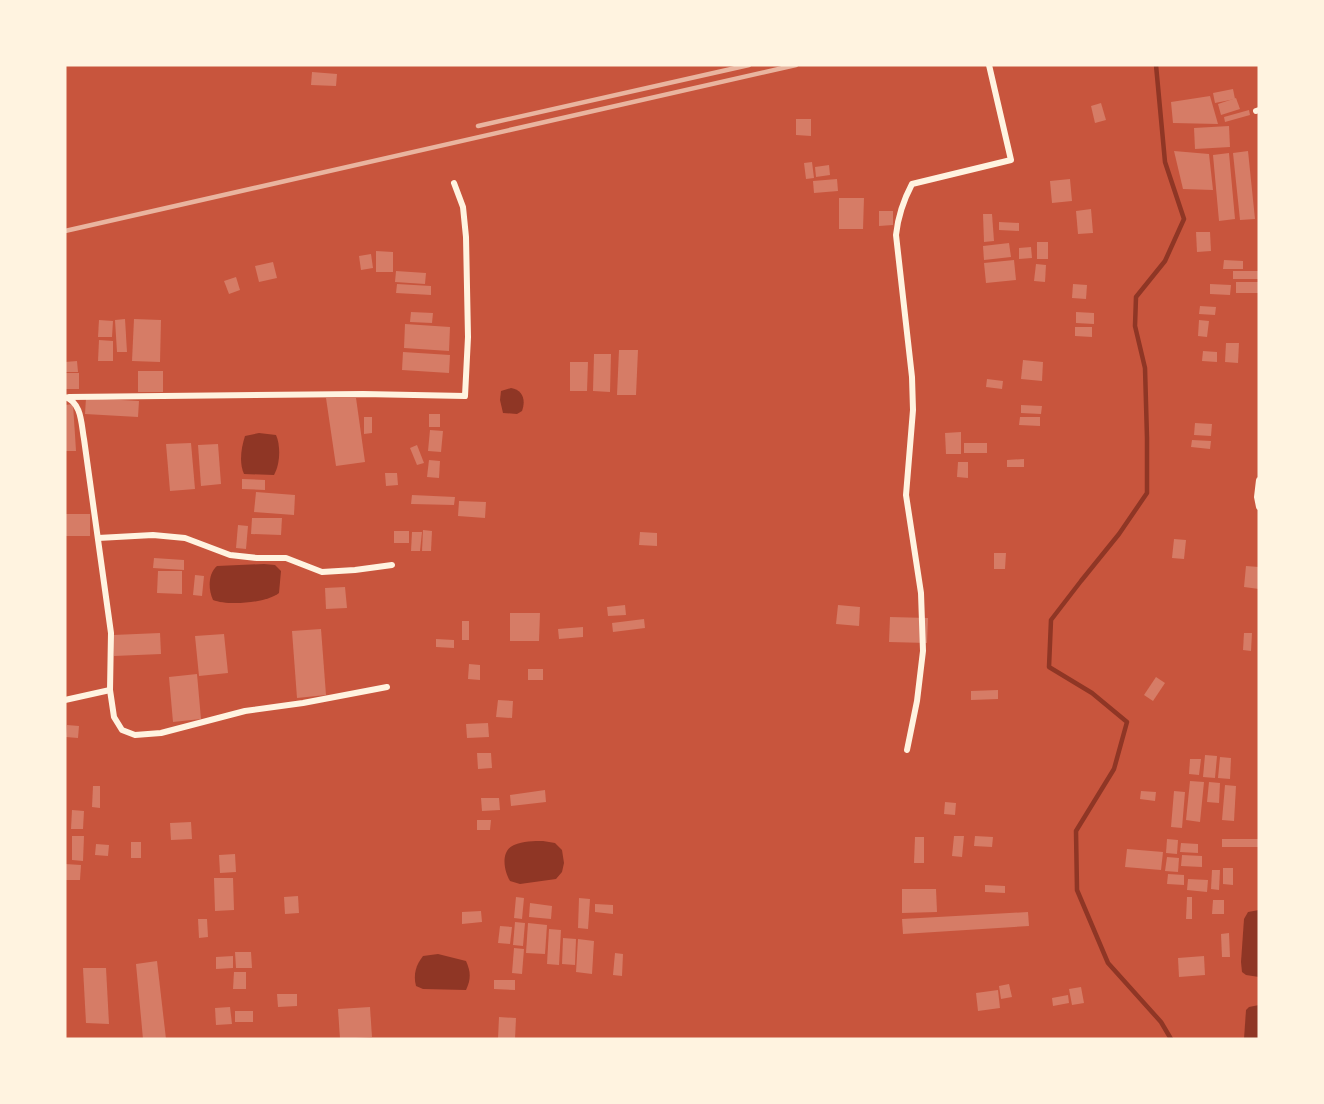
<svg xmlns="http://www.w3.org/2000/svg" width="1324" height="1104" font-family="Spectral,serif">
<style>
.water{fill:#8f3625}
.lines{fill:none;stroke-linecap:round;stroke-linejoin:round}
.stream{stroke:#8f3625;stroke-width:4.5}
.building{fill:#d67c66}
.minor{stroke:#fff3e0;stroke-width:6}
.rail{stroke:#e9b49f;stroke-width:4.5}
</style>
<rect width="100%" height="100%" fill="#c8553d"/>
<g class="water">
<path d="M511,388C523,390 526,400 522,411L517,414L503,413L500,400L501,391Z"/>
<path d="M259,433L276,435C281,446 280,465 274,475L244,474C239,463 241,448 245,436Z"/>
<path d="M264,564L275,565L281,571L279,593C267,603 228,606 213,600C208,589 208,574 217,566Z"/>
<path d="M543,841L555,843L562,850L564,863L562,872L556,879L520,884L510,881C504,871 500,851 514,845C523,841 534,841 543,841Z"/>
<polygon points="1259,910 1259,977 1246,975 1242,972 1241,962 1244,919 1248,912"/>
<path d="M438,954L466,961C471,972 471,979 466,990L423,989L416,986C413,974 416,965 423,956Z"/>
<polygon points="1259,1005 1259,1039 1244,1039 1246,1010 1249,1007"/>
</g>
<g class="lines">
<polyline class="stream" points="1156,65 1165,162 1184,219 1165,261 1136,297 1135,326 1145,368 1147,438 1147,493 1119,534 1081,581 1051,620 1049,667 1092,693 1127,722 1114,769 1076,831 1077,890 1108,963 1161,1022 1171,1039"/>
</g>
<g class="building">
<polygon points="312,72 337,74 336,86 311,85"/>
<polygon points="1233,89 1235,99 1215,103 1213,93"/>
<polygon points="1210,96 1218,124 1173,123 1171,102"/>
<polygon points="1236,98 1240,109 1221,115 1218,104"/>
<polygon points="1101,103 1106,120 1095,123 1091,106"/>
<polygon points="1249,110 1250,115 1225,122 1224,117"/>
<polygon points="796,119 811,119 811,136 796,135"/>
<polygon points="1229,126 1230,147 1195,149 1194,128"/>
<polygon points="1174,151 1209,154 1213,190 1183,189"/>
<polygon points="1248,151 1255,219 1240,220 1233,153"/>
<polygon points="1229,153 1235,219 1219,221 1213,155"/>
<polygon points="812,162 814,178 806,179 804,163"/>
<polygon points="829,165 830,175 816,177 815,167"/>
<polygon points="837,179 838,191 814,193 813,181"/>
<polygon points="1070,179 1072,201 1052,203 1050,181"/>
<polygon points="839,198 864,198 863,229 839,229"/>
<polygon points="1091,209 1093,233 1078,234 1076,211"/>
<polygon points="879,211 893,211 893,225 879,226"/>
<polygon points="983,214 992,214 994,241 984,242"/>
<polygon points="999,222 1019,223 1019,231 999,230"/>
<polygon points="1196,232 1210,232 1211,251 1197,252"/>
<rect x="1037" y="242" width="11" height="17"/>
<polygon points="1009,243 1011,257 984,260 983,246"/>
<polygon points="1031,247 1032,258 1019,259 1019,248"/>
<polygon points="376,251 393,252 393,272 376,272"/>
<polygon points="371,254 373,268 361,270 359,256"/>
<polygon points="1014,260 1016,280 986,283 984,263"/>
<polygon points="1224,260 1243,261 1243,269 1223,269"/>
<polygon points="273,262 277,278 259,282 255,266"/>
<polygon points="1036,264 1046,265 1045,282 1034,281"/>
<polygon points="396,271 426,273 425,284 395,282"/>
<rect x="1233" y="271" width="26" height="8"/>
<polygon points="236,277 240,290 229,294 224,281"/>
<rect x="1236" y="282" width="23" height="11"/>
<polygon points="397,284 431,286 431,295 396,293"/>
<polygon points="1073,284 1087,285 1086,299 1072,298"/>
<polygon points="1210,284 1231,285 1230,295 1210,294"/>
<polygon points="1200,306 1216,307 1215,315 1199,314"/>
<polygon points="411,312 433,313 432,323 410,322"/>
<polygon points="1076,312 1094,313 1094,324 1076,323"/>
<polygon points="125,319 127,352 117,352 115,320"/>
<polygon points="134,319 161,320 160,362 132,361"/>
<polygon points="99,320 113,321 112,337 98,337"/>
<polygon points="1199,320 1209,321 1207,337 1198,336"/>
<polygon points="405,324 450,327 449,351 404,348"/>
<polygon points="1075,327 1092,327 1092,337 1075,336"/>
<polygon points="99,340 113,341 113,361 98,361"/>
<polygon points="1226,343 1239,343 1238,363 1225,362"/>
<polygon points="619,350 638,350 636,395 617,395"/>
<polygon points="1203,351 1217,352 1217,362 1202,361"/>
<polygon points="403,352 450,355 449,373 402,370"/>
<polygon points="594,354 611,354 610,392 593,391"/>
<polygon points="1023,360 1043,362 1042,381 1021,379"/>
<polygon points="77,361 78,372 65,372 65,362"/>
<polygon points="570,362 588,362 587,391 570,391"/>
<rect x="138" y="371" width="25" height="21"/>
<rect x="65" y="373" width="14" height="16"/>
<polygon points="987,379 1003,381 1002,389 986,387"/>
<polygon points="86,398 139,401 138,417 85,414"/>
<polygon points="326,398 356,398 365,462 336,466"/>
<polygon points="73,404 76,451 65,451 65,405"/>
<polygon points="1021,405 1042,406 1041,414 1021,413"/>
<rect x="429" y="414" width="11" height="13"/>
<polygon points="364,417 372,417 372,433 364,434"/>
<polygon points="1020,417 1040,417 1040,426 1019,425"/>
<polygon points="1195,423 1212,424 1211,436 1194,435"/>
<polygon points="430,430 443,431 441,452 428,451"/>
<polygon points="961,432 961,454 946,454 945,433"/>
<polygon points="1192,440 1211,441 1210,449 1191,447"/>
<polygon points="191,443 195,489 170,491 166,444"/>
<rect x="964" y="443" width="23" height="10"/>
<polygon points="218,444 221,484 201,486 198,445"/>
<polygon points="417,445 424,463 417,465 410,448"/>
<polygon points="1024,459 1024,467 1007,467 1007,460"/>
<polygon points="429,460 440,461 439,478 427,477"/>
<polygon points="958,462 968,462 968,478 957,477"/>
<polygon points="385,473 397,473 398,485 386,486"/>
<polygon points="242,479 265,480 265,490 242,489"/>
<polygon points="256,492 295,495 294,515 254,512"/>
<polygon points="412,495 455,497 454,505 411,504"/>
<polygon points="459,501 486,502 485,518 458,516"/>
<rect x="65" y="514" width="25" height="22"/>
<polygon points="252,518 282,518 281,535 251,534"/>
<polygon points="238,525 248,526 246,549 236,548"/>
<polygon points="423,530 432,531 431,551 422,551"/>
<rect x="394" y="531" width="15" height="12"/>
<polygon points="412,532 422,532 420,551 411,551"/>
<polygon points="640,532 657,533 657,546 639,545"/>
<polygon points="1174,539 1186,540 1184,559 1172,558"/>
<polygon points="994,553 1006,553 1005,569 994,569"/>
<polygon points="154,558 184,560 184,570 153,568"/>
<polygon points="1246,566 1259,567 1259,589 1244,587"/>
<polygon points="158,571 182,571 182,594 157,593"/>
<polygon points="195,575 204,576 202,596 193,595"/>
<polygon points="345,587 347,608 326,609 325,588"/>
<polygon points="625,605 626,615 608,616 607,607"/>
<polygon points="838,605 860,607 859,626 836,624"/>
<polygon points="510,613 540,613 539,641 510,641"/>
<polygon points="890,617 928,618 927,643 889,642"/>
<polygon points="644,619 645,628 613,632 612,623"/>
<rect x="462" y="621" width="7" height="19"/>
<polygon points="583,627 583,637 559,639 558,629"/>
<polygon points="321,629 326,695 297,698 292,631"/>
<polygon points="160,633 161,654 114,656 113,635"/>
<polygon points="1244,633 1252,633 1251,651 1243,650"/>
<polygon points="224,634 228,673 199,676 195,636"/>
<polygon points="436,639 454,640 454,648 436,647"/>
<polygon points="469,664 480,665 480,680 468,679"/>
<rect x="528" y="669" width="15" height="11"/>
<polygon points="197,674 201,719 173,722 169,677"/>
<polygon points="1156,677 1165,683 1153,701 1144,695"/>
<polygon points="998,690 998,699 971,700 971,691"/>
<polygon points="498,700 513,701 512,718 496,717"/>
<polygon points="488,723 489,737 467,738 466,724"/>
<polygon points="67,725 79,726 78,738 66,737"/>
<polygon points="477,753 491,753 492,768 478,769"/>
<polygon points="1205,755 1217,756 1215,778 1203,777"/>
<polygon points="1220,757 1231,758 1230,779 1218,778"/>
<polygon points="1190,759 1201,759 1199,775 1189,774"/>
<polygon points="1190,781 1204,782 1200,822 1186,820"/>
<polygon points="1209,782 1220,783 1219,803 1207,802"/>
<polygon points="1225,785 1236,786 1234,821 1222,820"/>
<polygon points="93,786 100,786 100,808 92,807"/>
<polygon points="545,790 546,802 511,806 510,795"/>
<polygon points="1141,791 1156,792 1155,801 1140,799"/>
<polygon points="1174,791 1185,792 1182,828 1171,827"/>
<polygon points="481,798 499,798 500,810 482,811"/>
<polygon points="945,802 956,803 955,815 944,814"/>
<polygon points="72,810 84,811 83,829 71,829"/>
<polygon points="477,820 491,820 490,830 477,830"/>
<polygon points="191,822 192,839 171,840 170,823"/>
<polygon points="72,836 84,836 83,861 72,860"/>
<polygon points="954,836 964,836 962,857 952,856"/>
<polygon points="975,836 993,837 992,847 974,846"/>
<polygon points="915,837 924,837 924,863 914,863"/>
<polygon points="1167,839 1178,840 1177,854 1166,853"/>
<rect x="1222" y="839" width="37" height="8"/>
<rect x="131" y="842" width="10" height="16"/>
<polygon points="1181,843 1198,844 1198,853 1180,852"/>
<polygon points="96,844 109,845 108,856 95,855"/>
<polygon points="1127,849 1163,852 1161,870 1125,867"/>
<polygon points="235,854 236,872 220,873 219,855"/>
<polygon points="1182,855 1202,856 1202,867 1181,866"/>
<polygon points="1167,857 1179,858 1178,872 1165,871"/>
<polygon points="65,864 81,865 80,880 65,880"/>
<polygon points="1223,868 1233,868 1233,885 1223,884"/>
<polygon points="1212,870 1220,870 1219,890 1211,889"/>
<polygon points="1168,874 1184,875 1184,885 1167,884"/>
<polygon points="214,878 233,878 234,910 215,911"/>
<polygon points="1188,879 1208,880 1207,892 1187,890"/>
<polygon points="985,885 1005,886 1005,893 985,892"/>
<polygon points="902,889 936,889 937,912 902,913"/>
<polygon points="298,896 299,913 285,914 284,897"/>
<polygon points="516,897 524,898 522,919 514,918"/>
<polygon points="1187,897 1192,897 1192,919 1186,919"/>
<polygon points="579,898 590,899 588,929 578,928"/>
<polygon points="1213,900 1224,900 1224,914 1212,914"/>
<polygon points="530,903 552,906 551,919 529,917"/>
<polygon points="595,904 613,905 613,914 595,912"/>
<polygon points="481,911 482,922 462,924 462,912"/>
<polygon points="1028,912 1029,926 903,934 902,919"/>
<polygon points="198,919 207,919 208,937 199,938"/>
<polygon points="515,922 525,923 523,946 513,945"/>
<polygon points="528,923 547,925 545,954 526,953"/>
<polygon points="500,926 512,927 510,944 498,943"/>
<polygon points="549,929 561,930 559,965 547,964"/>
<polygon points="1229,933 1230,957 1222,957 1221,934"/>
<polygon points="563,938 576,939 575,965 562,964"/>
<polygon points="578,939 594,941 592,974 576,972"/>
<polygon points="514,948 524,949 522,974 512,973"/>
<polygon points="235,952 251,952 252,968 236,968"/>
<polygon points="615,953 623,954 622,976 613,975"/>
<polygon points="233,956 233,968 216,969 216,957"/>
<polygon points="1204,956 1205,975 1179,977 1178,958"/>
<polygon points="157,961 166,1039 143,1039 136,964"/>
<polygon points="83,968 106,968 109,1024 86,1023"/>
<polygon points="234,972 246,972 246,989 233,989"/>
<polygon points="494,980 515,980 515,990 494,989"/>
<polygon points="1009,984 1012,997 1001,999 999,986"/>
<polygon points="1081,987 1084,1003 1072,1005 1069,989"/>
<polygon points="998,990 1000,1008 978,1011 976,993"/>
<polygon points="277,994 297,994 297,1006 278,1007"/>
<polygon points="1068,995 1069,1003 1053,1006 1052,998"/>
<polygon points="230,1007 232,1024 216,1025 215,1008"/>
<polygon points="370,1007 372,1037 340,1039 338,1009"/>
<rect x="235" y="1011" width="18" height="11"/>
<polygon points="499,1017 516,1018 515,1039 498,1039"/>
</g>
<g class="lines">
<g class="minor">
<polyline points="1256,111 1259,110"/>
<path d="M65,397C82,403 81,423 84,439L111,633L110,690L114,717L122,730L135,735L161,733L245,711L303,703L387,687"/>
<polyline points="69,397 363,394 465,396 468,337 466,237 463,207 454,183"/>
<polyline points="1259,480 1257,497 1259,507"/>
<polyline points="98,538 153,535 185,538 230,555 257,558 286,558 322,572 355,570 392,565"/>
<polyline points="65,700 110,690"/>
<path d="M907,750L917,701L923,651L921,593L906,495L913,410L912,377L896,235C898,216 903,201 912,184L1011,160L989,65"/>
</g>
<g class="rail">
<polyline points="478,126 749,65"/>
<polyline points="65,231 796,65"/>
</g>
</g>
<rect width="1324" height="1104" fill="none" stroke="#fff3e0" stroke-width="133"/>
</svg>
